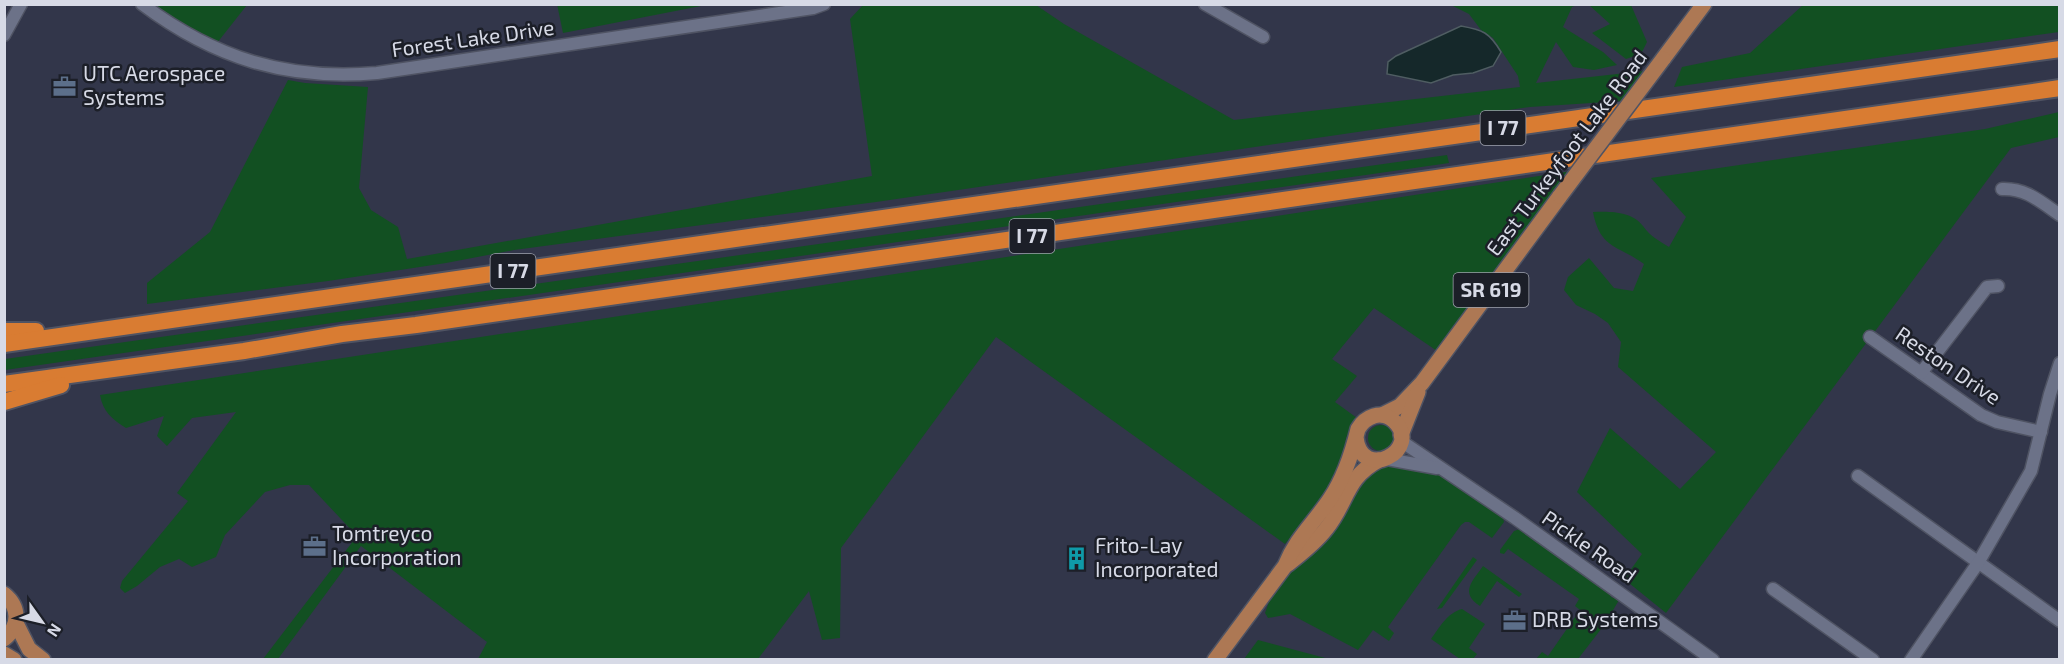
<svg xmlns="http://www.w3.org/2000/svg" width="2064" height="664" font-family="'Exo 2',sans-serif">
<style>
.green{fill:#125022}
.water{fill:#15282a;stroke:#4f5d62;stroke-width:1.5}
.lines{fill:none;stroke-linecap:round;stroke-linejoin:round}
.minor-casing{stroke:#4f5363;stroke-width:15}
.major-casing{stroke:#4f5363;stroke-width:18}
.highway-casing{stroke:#4f5363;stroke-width:20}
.minor{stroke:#6c7288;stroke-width:12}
.major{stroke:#ad7854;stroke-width:15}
.highway{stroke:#d97c32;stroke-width:16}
.major-bridge-casing{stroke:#4f5363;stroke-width:18;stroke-linecap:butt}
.major-bridge{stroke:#ad7854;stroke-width:15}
.labels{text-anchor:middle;stroke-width:5;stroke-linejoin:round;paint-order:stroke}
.shield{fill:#1c1f28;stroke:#9fa2ad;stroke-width:1.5}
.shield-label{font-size:20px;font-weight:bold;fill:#d7dae6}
.street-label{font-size:21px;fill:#d7dae6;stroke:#1c1f28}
.poi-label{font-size:21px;fill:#d7dae6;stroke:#1c1f28;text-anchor:start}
</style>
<rect width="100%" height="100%" fill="#32364a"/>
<g class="green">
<polygon points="557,4 706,4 706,5 563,33"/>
<polygon points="153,5 247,5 217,43 170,17"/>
<polygon points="863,5 1036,5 1064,24 1234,120 1520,87 1518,76 1493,38 1481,30 1469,14 1451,5 1577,5 1572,7 1563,27 1603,52 1617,65 1594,70 1573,67 1556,42 1536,83 1644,71 1622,101 1530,107 876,202 514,250 446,263 328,281 147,304 147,283 210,232 288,80 305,83 368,87 359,188 371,210 398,227 407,259 872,176 850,19"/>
<polygon points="1589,5 1631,5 1647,42 1641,54 1626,59 1592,33 1610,24"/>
<polygon points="1803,5 2059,5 2059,32 1674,87 1682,67 1750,53"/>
<path d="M2059,112V137L2011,148L1666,613L1624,579L1642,554L1577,492L1610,428L1680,489L1716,452L1618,367L1621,342L1608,323L1595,314L1576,305L1564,290L1568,277L1589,258L1614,288L1633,291L1644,264C1618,245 1600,249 1593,212C1609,211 1632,211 1643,226C1650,236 1659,241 1669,247L1686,217L1651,178L1985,129Z"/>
<polygon points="1447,155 1449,163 5,370 5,359"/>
<path d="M1572,171L1440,353L1374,308L1332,359L1357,376L1335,402L1357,418L1346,438L1344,457L1332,484L1285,544L996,337L841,548L840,638L822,640L809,591L758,659H478L487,642L361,546L278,659H263L357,536L309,485H290L265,492L225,535L216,557L192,567L179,559L160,567L137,586L125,593L120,588L122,581L188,501L177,493L236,412L192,418L167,446L157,436L164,416L126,428C112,419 103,412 100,395Z"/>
<circle cx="1381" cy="438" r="13"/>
<polygon points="1398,464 1437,473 1459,483 1502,515 1504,522 1492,538 1469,522 1465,522 1461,525 1388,627 1394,633 1389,641 1373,630 1358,650 1290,614 1268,618 1265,613 1270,599 1279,586 1361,479 1380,466"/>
<polygon points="1520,529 1608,589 1611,597 1619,600 1605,624 1578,659 1536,659 1542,652 1548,656 1580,610 1575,606 1579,599 1508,549 1504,554 1500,553 1500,550 1514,531"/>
<polygon points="1473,557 1477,560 1442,608 1437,609"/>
<path d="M1483,566L1522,594L1519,597L1497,581L1480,606C1459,592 1473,581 1483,566Z"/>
<path d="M1462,609L1485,624L1469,648L1477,654L1473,659H1460L1431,639C1440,627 1447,613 1462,609Z"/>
<polygon points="1258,640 1329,659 1244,659"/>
</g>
<path class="water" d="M1461,26C1483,30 1489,32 1501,52L1493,66L1473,73L1453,75L1431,83L1387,74L1388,62L1396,56Z"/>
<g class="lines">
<defs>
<g id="minor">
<path d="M142,4C214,58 287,81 377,73L813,8L824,4"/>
<polyline points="1205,4 1263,37"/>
<polyline points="4,35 21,4"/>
<path d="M2002,189C2026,188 2041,202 2060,215"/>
<polyline points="1870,337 1981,415 1997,422 2041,432"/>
<polyline points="1921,373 1987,287 1998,286"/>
<polyline points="1401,441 1515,518 1713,660"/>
<polyline points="1387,459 1437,468"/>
<polyline points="1858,476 2060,621"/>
<polyline points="1773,589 1873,660"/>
<polyline points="1911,660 1978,563 2031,471 2050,394 2060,363"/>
</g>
<g id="major">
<polyline points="1663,59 1704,4"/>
<polyline points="1382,415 1400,406 1422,383 1560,196"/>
<polyline points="1401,435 1418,392"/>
<path d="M1288,564C1301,554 1316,542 1326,529C1348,502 1345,478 1379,460"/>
<path d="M4,594C20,607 20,626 4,639"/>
<polyline points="16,623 29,649 43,660"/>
<polyline points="4,654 14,660"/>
<path d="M1215,660L1285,566C1296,538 1314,523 1330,499C1344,478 1352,454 1358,429C1365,417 1381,409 1394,421C1424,449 1361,484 1356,437"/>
</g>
<g id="highway">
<polyline points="4,331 36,331"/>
<polyline points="4,344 2060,49"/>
<polyline points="4,384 244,351 342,334 416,325 2060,88"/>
<polyline points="4,402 61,385"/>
</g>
</defs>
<use href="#minor" class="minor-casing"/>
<use href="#major" class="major-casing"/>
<use href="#highway" class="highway-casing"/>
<use href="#minor" class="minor"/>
<use href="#major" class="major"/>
<use href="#highway" class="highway"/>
<defs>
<polyline id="major-bridge" points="1560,196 1663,59"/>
</defs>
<use href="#major-bridge" class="major-bridge-casing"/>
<use href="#major-bridge" class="major-bridge"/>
</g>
<defs>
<symbol id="office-bare" viewBox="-9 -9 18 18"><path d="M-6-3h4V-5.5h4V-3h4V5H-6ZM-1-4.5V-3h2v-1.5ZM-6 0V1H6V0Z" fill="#5c6f8a" stroke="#1c1f28" stroke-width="2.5" paint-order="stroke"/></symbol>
<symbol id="building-bare" viewBox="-9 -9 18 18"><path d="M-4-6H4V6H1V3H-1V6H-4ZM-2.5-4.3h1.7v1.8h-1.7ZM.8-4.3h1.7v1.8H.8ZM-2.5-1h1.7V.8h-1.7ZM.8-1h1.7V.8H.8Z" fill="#0f9aa8" stroke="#1c1f28" stroke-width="2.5" paint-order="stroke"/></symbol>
</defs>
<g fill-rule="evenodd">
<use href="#office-bare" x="48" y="70" width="33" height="33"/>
<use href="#office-bare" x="298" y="530" width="33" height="33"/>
<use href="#building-bare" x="1060" y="542" width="33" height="33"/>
<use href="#office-bare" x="1498" y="604" width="33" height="33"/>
</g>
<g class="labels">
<g class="shield">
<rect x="1480.5" y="111" width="45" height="34" rx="4.5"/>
<rect x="1009.5" y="219" width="45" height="34" rx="4.5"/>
<rect x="490.5" y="254" width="45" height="34" rx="4.5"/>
<rect x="1453.5" y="273" width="75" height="34" rx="4.5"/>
</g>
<g class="shield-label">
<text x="1503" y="135">I 77</text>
<text x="1032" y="243">I 77</text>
<text x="513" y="278">I 77</text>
<text x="1491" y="297">SR 619</text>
</g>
<g class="street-label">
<text transform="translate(473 39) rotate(-8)" y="7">Forest Lake Drive</text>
<text transform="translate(1567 153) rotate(-53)" y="7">East Turkeyfoot Lake Road</text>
<text transform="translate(1948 366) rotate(34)" y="7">Reston Drive</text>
<text transform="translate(1589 547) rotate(35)" y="7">Pickle Road</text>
</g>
<g class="poi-label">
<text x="83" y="81">UTC Aerospace<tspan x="83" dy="24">Systems</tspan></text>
<text x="332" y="541">Tomtreyco<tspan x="332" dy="24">Incorporation</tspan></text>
<text x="1095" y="553">Frito-Lay<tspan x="1095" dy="24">Incorporated</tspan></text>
<text x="1532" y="627">DRB Systems</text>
</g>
</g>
<rect width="2064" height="664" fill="none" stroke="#d7dae6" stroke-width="12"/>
<g transform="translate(42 622) rotate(124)" stroke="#1c1f28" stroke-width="4.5" paint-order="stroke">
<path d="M0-4.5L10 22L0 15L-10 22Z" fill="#d7dae6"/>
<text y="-9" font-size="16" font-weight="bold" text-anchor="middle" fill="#d7dae6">N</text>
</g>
</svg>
